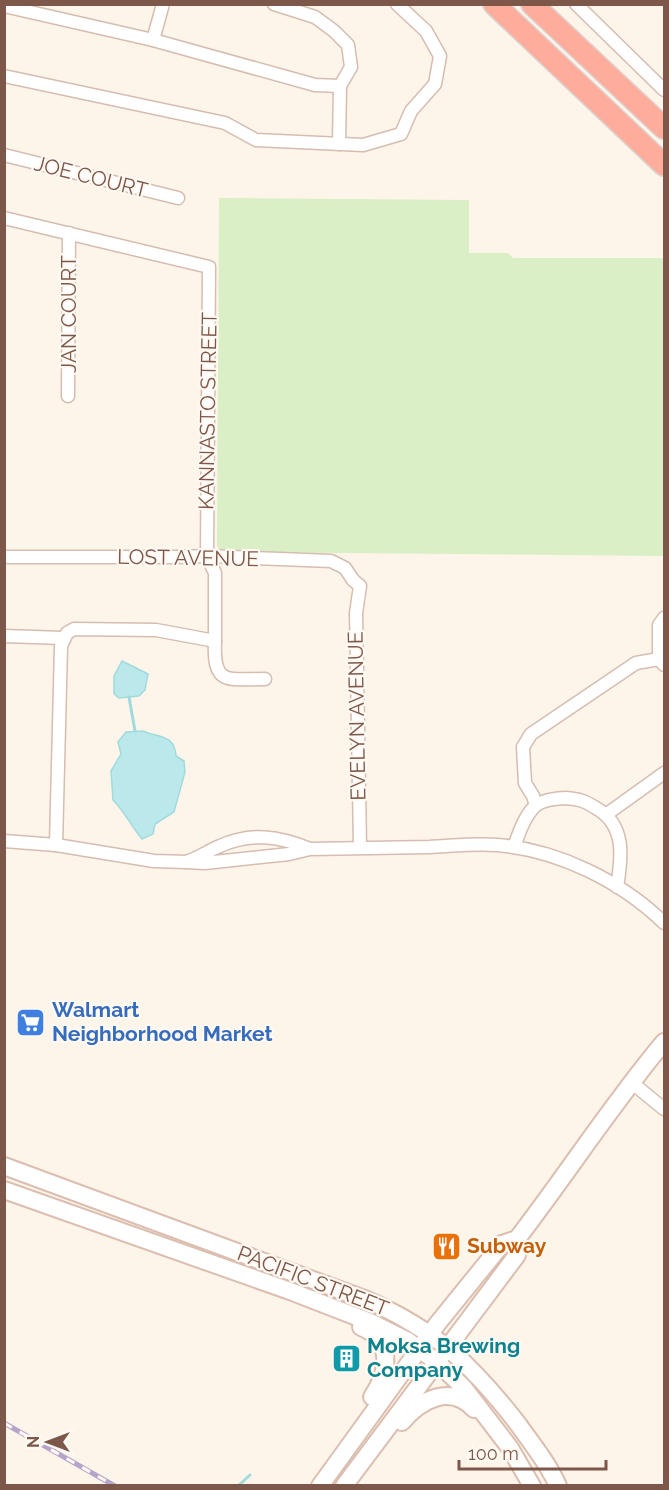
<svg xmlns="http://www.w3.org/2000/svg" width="669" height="1490" font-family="Raleway,sans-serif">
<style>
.green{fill:#daefc6}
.water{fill:#bbe9eb;stroke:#a1dade;stroke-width:1.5}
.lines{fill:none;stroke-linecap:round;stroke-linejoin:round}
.stream{stroke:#a1dade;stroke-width:3}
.street-casing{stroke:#d5bdb0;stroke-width:15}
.secondary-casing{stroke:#dbbeaf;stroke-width:20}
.highway-casing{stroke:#ddd3d0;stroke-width:24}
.street{stroke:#fff;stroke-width:12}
.secondary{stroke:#fff;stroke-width:16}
.highway{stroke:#feac9c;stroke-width:21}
.rail-casing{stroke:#b6a5cb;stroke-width:5}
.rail{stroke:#fff9f3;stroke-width:3;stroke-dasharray:9;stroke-linecap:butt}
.labels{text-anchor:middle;stroke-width:4.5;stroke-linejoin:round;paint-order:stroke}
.street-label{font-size:21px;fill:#7d5749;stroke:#fff9f3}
.shop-label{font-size:21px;font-weight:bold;fill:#366cbe;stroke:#fff9f3;text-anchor:start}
.food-label{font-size:21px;font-weight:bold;fill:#c56008;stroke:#fff9f3;text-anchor:start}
.culture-label{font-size:21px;font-weight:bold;fill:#0d838f;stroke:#fff9f3;text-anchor:start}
</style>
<rect width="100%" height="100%" fill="#fef5ea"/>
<polygon class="green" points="219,198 469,200 469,253 508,253 513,258 664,258 664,556 223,552 219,550 217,546"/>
<g class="water">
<polygon points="122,661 148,674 145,690 139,696 119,698 114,694 114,676"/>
<path d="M143,731C158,738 175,734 176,756L184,761L185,772L174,812L155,824L153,834L142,839C131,826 125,812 113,800L111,771L121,754L118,742L126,732Z"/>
</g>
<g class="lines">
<g class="stream">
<polyline points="129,697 135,731"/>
<polyline points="238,1486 250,1475"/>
</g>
<defs>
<g id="street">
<polyline points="576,4 664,90"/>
<polyline points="4,6 153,40 315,85 340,86 351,67 348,45 334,31 315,17 274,4"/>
<polyline points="153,40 163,4"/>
<polyline points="4,76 225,123 256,140 363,145 401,134 411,111 435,84 440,56 426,31 397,4"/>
<polyline points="339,144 340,86"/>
<polyline points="4,155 178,198"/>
<polyline points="4,218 209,267 207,556 215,573 215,641 156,630 74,629 67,633 61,646 56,845"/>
<polyline points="68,396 69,233"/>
<polyline points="4,557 175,557 207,556 331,561 345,568 353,580 360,586 356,613 360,847"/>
<polyline points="4,636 63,638"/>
<path d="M215,641C213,686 227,679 265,679"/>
<polyline points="664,655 659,659 659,625 664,618"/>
<polyline points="536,805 533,796 525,783 523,747 531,734 636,663 659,659 664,665"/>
<polyline points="607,814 664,773"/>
<polyline points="4,841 56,845 154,861 186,862"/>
<path d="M514,847C519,833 524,817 535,806C542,800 557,798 566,798C579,799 585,801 596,808C626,825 622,857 617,887"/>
<path d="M310,849C279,836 251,832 220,846C208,851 199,858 186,862L205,863L289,854L310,849C349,848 389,848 429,847C452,846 474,843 497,845C558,850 621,881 664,923"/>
<polyline points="631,1082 664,1109"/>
</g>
<g id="secondary">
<path d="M4,1166L367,1300C436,1330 473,1366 518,1424C532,1444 548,1463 558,1486"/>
<polyline points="4,1190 290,1291 370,1322 408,1341 437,1362 464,1388 510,1448 532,1486"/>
<path d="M361,1327C394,1340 389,1372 372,1397"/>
<path d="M402,1422C421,1399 451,1384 474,1409"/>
<path d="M320,1486L438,1323L502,1244L517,1239C567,1174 612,1104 664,1042"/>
<polyline points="344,1486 517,1255 517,1239"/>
</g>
<g id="highway">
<polyline points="494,4 664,165"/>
<polyline points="532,4 664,128"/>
</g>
</defs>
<use href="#street" class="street-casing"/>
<use href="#secondary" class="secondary-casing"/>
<use href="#highway" class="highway-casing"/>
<use href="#street" class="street"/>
<use href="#secondary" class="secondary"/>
<use href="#highway" class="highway"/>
<defs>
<polyline id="rail" points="4,1423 115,1486"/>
</defs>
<use href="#rail" class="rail-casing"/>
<use href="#rail" class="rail"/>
</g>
<defs>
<symbol id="supermarket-square" viewBox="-11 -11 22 22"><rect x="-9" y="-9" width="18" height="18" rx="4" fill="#3f7fe0" stroke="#fff9f3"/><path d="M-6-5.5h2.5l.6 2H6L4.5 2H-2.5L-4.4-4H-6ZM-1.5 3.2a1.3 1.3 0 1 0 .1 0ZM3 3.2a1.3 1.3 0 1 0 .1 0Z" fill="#fff"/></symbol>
<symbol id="restaurant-square" viewBox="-11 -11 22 22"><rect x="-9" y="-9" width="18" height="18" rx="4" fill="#e8710a" stroke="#fff9f3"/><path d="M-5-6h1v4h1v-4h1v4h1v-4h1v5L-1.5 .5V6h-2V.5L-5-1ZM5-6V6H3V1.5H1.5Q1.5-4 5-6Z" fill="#fff"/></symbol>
<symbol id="building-square" viewBox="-11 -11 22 22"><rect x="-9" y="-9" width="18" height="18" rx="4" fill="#0f9aa8" stroke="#fff9f3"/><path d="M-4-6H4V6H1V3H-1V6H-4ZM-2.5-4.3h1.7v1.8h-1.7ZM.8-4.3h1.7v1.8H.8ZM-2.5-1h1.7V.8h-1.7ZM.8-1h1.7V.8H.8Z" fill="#fff"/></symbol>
</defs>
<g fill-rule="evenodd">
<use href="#supermarket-square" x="14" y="1006" width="33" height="33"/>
<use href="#restaurant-square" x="430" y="1230" width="33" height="33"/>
<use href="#building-square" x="330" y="1342" width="33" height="33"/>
</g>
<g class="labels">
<g class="street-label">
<text transform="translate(91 177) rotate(14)" y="7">JOE COURT</text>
<text transform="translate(69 314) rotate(-90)" y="7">JAN COURT</text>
<text transform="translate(208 411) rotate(-89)" y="7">KANNASTO STREET</text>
<text transform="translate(188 558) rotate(1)" y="7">LOST AVENUE</text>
<text transform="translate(357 716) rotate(-91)" y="7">EVELYN AVENUE</text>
<text transform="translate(313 1281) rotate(21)" y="7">PACIFIC STREET</text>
</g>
<g class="shop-label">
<text x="52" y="1017">Walmart<tspan x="52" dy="24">Neighborhood Market</tspan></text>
</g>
<g class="food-label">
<text x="467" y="1253">Subway</text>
</g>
<g class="culture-label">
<text x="367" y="1353">Moksa Brewing<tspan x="367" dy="24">Company</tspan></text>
</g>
</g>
<rect width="669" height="1490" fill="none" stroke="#7d5749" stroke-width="12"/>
<g transform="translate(48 1442) rotate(270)" stroke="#fff9f3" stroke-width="4.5" paint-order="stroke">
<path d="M0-4.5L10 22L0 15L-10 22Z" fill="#7d5749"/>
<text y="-9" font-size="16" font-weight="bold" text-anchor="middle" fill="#7d5749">N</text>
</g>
<path d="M459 1460v9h147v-9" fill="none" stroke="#7d5749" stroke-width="3"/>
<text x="468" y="1460" font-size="18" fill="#7d5749" stroke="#fff9f3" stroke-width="4.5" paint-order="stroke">100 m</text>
</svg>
